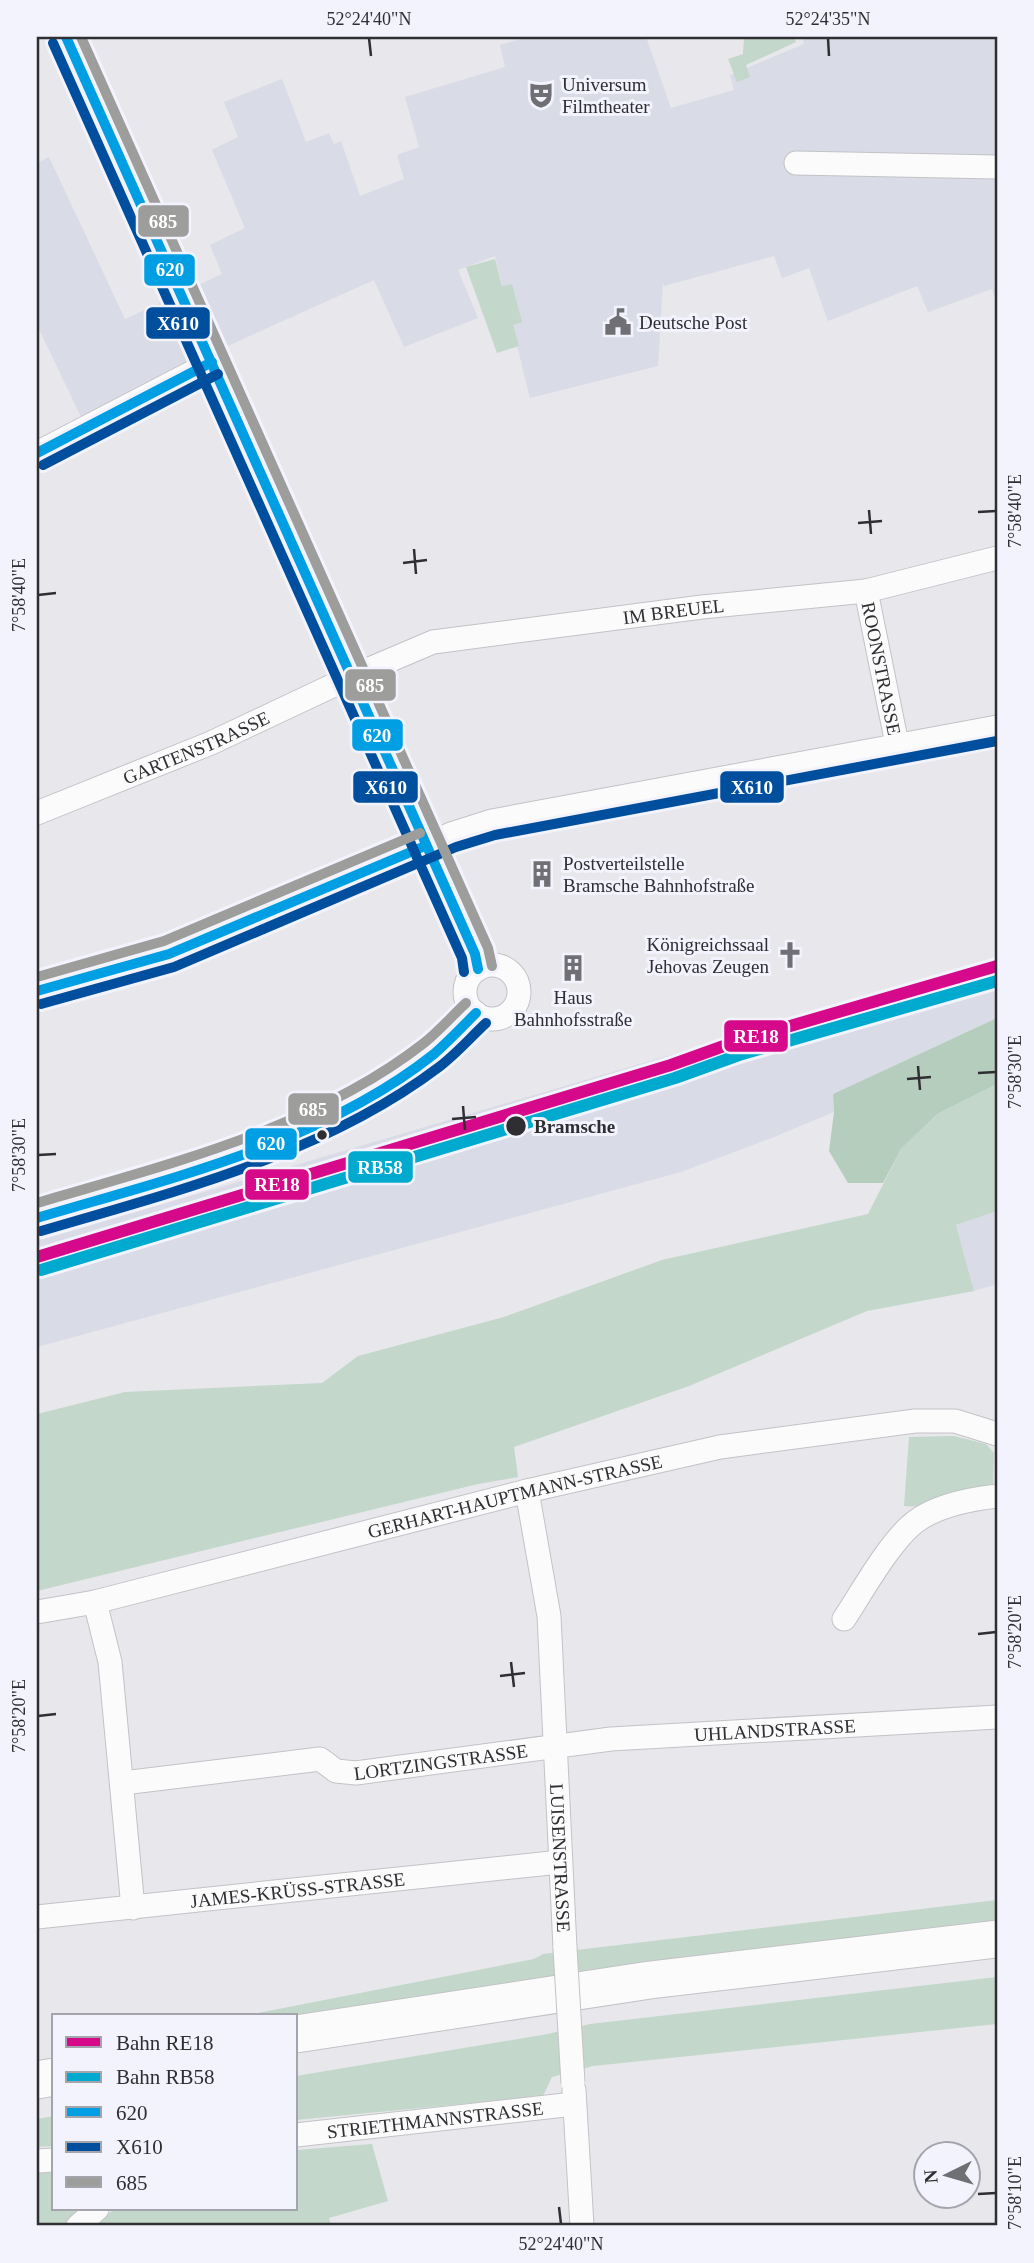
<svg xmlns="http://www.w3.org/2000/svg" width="1034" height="2263" font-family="'Times New Roman',serif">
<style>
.built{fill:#d9dbe6}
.green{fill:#c3d7ca}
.forest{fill:#b5cdbd}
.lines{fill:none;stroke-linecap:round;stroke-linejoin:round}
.minor-casing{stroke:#c3c3c7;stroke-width:25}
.trunk-casing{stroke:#c3c3c7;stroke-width:39}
.minor{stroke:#fbfbfc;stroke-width:23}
.trunk{stroke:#fbfbfc;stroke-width:37}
.minor-bridge-casing{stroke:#c3c3c7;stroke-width:25;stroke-linecap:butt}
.minor-bridge{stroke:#fbfbfc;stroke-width:23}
.bus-1-casing{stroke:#f2f3fd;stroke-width:16}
.bus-2-casing{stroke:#f2f3fd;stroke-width:16}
.bus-3-casing{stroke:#f2f3fd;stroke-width:16}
.bus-1{stroke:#009fe3;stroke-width:10}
.bus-2{stroke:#004f9f;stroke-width:10}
.bus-3{stroke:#9d9d9c;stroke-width:10}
.rail-1-casing{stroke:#f2f3fd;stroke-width:18}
.rail-2-casing{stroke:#f2f3fd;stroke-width:18}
.rail-1{stroke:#d7098b;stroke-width:12}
.rail-2{stroke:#00a9ce;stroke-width:12}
.ticks{fill:none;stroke:#2f2f33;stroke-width:2.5}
.stop-dot{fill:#2f2f33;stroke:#f2f3fd;stroke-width:2.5}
.labels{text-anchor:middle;stroke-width:6;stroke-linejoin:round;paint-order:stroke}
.poi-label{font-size:19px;fill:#2f2f33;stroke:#f2f3fd;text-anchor:start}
.street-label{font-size:19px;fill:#2f2f33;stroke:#f2f3fd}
.stop-label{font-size:19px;font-weight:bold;fill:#2f2f33;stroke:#f2f3fd;text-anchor:start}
.line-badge{stroke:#f2f3fd;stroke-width:2.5}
.badge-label{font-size:19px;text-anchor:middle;font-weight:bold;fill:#fff}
.neatline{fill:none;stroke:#2f2f33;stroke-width:2.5}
.ticks-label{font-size:18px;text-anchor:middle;fill:#2f2f33}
</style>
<rect width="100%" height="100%" fill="#e7e7ec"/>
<g class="built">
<polygon points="529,37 646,37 671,108 734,90 730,75 804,44 802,37 997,37 997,303 992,289 928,312 917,286 828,321 809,268 782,278 774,256 664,286 663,282 658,366 530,398 495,256 458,270 478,318 404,347 374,280 203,357 82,419 37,325 37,163 49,157 125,319 222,274 210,245 245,228 212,150 238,137 224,102 282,79 306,142 329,133 334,144 341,141 360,196 404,179 397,155 419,147 405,97 505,67 500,45"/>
<polygon points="997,959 997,1018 833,1094 834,1112 774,1137 681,1172 37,1347 37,1241"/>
<polygon points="997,1211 997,1284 974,1291 956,1225"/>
</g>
<g class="green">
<polygon points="744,37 794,37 796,42 746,65 750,77 737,82 728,59 743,54"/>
<polygon points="495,259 502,286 512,284 522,322 513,325 519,346 497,353 466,267"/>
<polygon points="997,1084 997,1211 956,1225 974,1291 867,1311 689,1386 514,1447 518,1477 478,1484 37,1591 37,1414 125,1392 322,1383 358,1356 504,1317 662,1260 868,1214 901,1149 937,1114"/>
<polygon points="954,1436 986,1444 994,1453 993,1488 925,1507 904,1506 909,1437"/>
<polygon points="997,1900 997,1926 296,2016 242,2016 534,1959 543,1954"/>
<polygon points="997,1977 997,2024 593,2066 552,2077 543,2096 296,2120 296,2076 548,2034 590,2024"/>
<polygon points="54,2116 54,2146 37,2147 37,2119"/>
<polygon points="372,2144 388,2201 329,2218 331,2226 96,2226 114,2209 296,2209 296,2150"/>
<polygon points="54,2170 54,2209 84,2209 66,2226 37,2226 37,2173"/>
</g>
<polygon class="forest" points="997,1018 997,1084 937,1114 901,1149 883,1183 848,1183 829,1151 834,1112 833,1094"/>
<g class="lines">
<defs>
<g id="minor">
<polyline points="66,37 475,954 478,969"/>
<polyline points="796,163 997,167"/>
<polyline points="37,453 212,362"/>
<path id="s1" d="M866,591L897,744"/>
<path id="s2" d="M37,813L211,743L353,676L433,642L702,607L866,591L997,558"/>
<circle cx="492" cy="992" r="27"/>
<polyline points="37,991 169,954 451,834 492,821 997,727"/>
<path d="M37,1218C176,1176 303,1145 425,1060C443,1048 459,1029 476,1013"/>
<path id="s3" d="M527,1491L549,1616L565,1948"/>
<polyline points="95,1602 110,1662 133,1908"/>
<path id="s4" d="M37,1612L95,1602L527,1491L720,1447L915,1421H955L997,1434"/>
<path d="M844,1619C862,1592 890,1541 915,1522C936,1506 971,1499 997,1496"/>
<path id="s5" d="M123,1783L320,1759L336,1771L356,1773L611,1739L997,1717"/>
<path id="s6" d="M37,1917L560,1862"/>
<polyline points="574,2090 582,2226"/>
<path id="s7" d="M296,2135L574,2104"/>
<polyline points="37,2161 54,2160"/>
<polyline points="78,2226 97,2209"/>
</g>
<g id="trunk">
<polyline points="296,2034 650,1980 997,1939"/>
<polyline points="37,2080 54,2077"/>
</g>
</defs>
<use href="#minor" class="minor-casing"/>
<use href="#trunk" class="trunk-casing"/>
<use href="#minor" class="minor"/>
<use href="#trunk" class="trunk"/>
<defs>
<polyline id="minor-bridge" points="565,1948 573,2083"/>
</defs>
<use href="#minor-bridge" class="minor-bridge-casing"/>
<use href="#minor-bridge" class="minor-bridge"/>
<defs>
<g id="bus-1">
<polyline points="66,37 475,954 478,969"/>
<polyline points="37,453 212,362"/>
<polyline points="37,991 169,954 425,846"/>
<path d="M37,1218C171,1178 322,1143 434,1054C449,1041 462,1027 476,1013"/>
</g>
<g id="bus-2">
<polyline points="53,43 462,958 464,972"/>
<polyline points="43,465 218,374"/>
<polyline points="41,1004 174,967 456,847 495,835 997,741"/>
<path d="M41,1231C177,1191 324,1154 439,1067C456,1054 470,1038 486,1023"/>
</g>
<g id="bus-3">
<polyline points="81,37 488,948 492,966"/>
<polyline points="37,977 164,941 420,833"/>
<path d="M37,1203C168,1164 314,1129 424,1043C439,1031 452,1016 466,1003"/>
</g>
</defs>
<use href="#bus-1" class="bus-1-casing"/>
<use href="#bus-2" class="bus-2-casing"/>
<use href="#bus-3" class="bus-3-casing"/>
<use href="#bus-1" class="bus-1"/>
<use href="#bus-2" class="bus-2"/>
<use href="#bus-3" class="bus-3"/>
<defs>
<polyline id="rail-1" points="37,1257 671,1065 735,1042 997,966"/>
<polyline id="rail-2" points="41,1270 675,1078 739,1055 997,981"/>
</defs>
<use href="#rail-1" class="rail-1-casing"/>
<use href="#rail-2" class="rail-2-casing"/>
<use href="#rail-1" class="rail-1"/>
<use href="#rail-2" class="rail-2"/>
</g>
<path class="ticks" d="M369,38L371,56M828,38L829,56M869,510L871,534M978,512L996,511M858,523L882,521M414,549L416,574M403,563L427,560M38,595L56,593M918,1066L920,1090M978,1073L996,1072M907,1079L931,1077M463,1106L465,1130M452,1119L476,1117M38,1155L56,1154M978,1634L996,1632M511,1662L514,1687M500,1676L525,1673M38,1716L56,1714M978,2194L996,2193M559,2207L561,2224"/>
<defs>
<symbol id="theatre-bare" viewBox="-9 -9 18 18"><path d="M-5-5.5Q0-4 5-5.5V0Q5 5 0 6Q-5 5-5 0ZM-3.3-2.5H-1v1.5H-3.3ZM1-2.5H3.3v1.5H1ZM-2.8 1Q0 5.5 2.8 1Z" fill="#6f6f74" stroke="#f2f3fd" stroke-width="2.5" paint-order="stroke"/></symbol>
<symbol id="civic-bare" viewBox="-9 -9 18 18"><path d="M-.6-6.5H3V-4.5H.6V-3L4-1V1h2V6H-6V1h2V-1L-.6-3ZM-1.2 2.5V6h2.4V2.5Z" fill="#6f6f74" stroke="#f2f3fd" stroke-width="2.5" paint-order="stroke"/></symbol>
<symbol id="building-bare" viewBox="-9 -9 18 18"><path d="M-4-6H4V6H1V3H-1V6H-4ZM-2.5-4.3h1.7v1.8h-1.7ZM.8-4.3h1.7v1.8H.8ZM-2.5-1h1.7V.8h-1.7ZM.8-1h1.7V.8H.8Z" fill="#6f6f74" stroke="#f2f3fd" stroke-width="2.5" paint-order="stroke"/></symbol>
<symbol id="church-bare" viewBox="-9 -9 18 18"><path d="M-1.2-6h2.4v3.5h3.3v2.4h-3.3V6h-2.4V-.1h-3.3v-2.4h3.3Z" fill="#6f6f74" stroke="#f2f3fd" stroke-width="2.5" paint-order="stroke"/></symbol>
</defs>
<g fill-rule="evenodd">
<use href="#theatre-bare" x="522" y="76" width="38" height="38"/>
<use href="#civic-bare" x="599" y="303" width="38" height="38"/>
<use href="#building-bare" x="523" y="855" width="38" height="38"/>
<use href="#church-bare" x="771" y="936" width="38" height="38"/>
<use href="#building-bare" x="554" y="949" width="38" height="38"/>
</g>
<g class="stop-dot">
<circle cx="516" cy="1126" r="11"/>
<circle cx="322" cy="1135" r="6"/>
</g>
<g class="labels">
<g class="poi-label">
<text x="562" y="91">Universum<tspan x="562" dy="22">Filmtheater</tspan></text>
<text x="639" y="329">Deutsche Post</text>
<text x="563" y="870">Postverteilstelle<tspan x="563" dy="22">Bramsche Bahnhofstraße</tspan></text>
<text x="769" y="951" text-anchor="end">Königreichssaal<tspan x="769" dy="22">Jehovas Zeugen</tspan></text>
<text x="573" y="1004" text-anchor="middle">Haus<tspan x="573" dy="22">Bahnhofsstraße</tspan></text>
</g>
<g class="street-label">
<text dy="7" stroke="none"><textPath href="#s2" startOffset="674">IM BREUEL</textPath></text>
<text dy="7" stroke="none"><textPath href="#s1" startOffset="79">ROONSTRASSE</textPath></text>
<text dy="7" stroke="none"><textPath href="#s2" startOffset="172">GARTENSTRASSE</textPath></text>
<text dy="7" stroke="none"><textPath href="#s4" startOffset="492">GERHART-HAUPTMANN-STRASSE</textPath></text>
<text dy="7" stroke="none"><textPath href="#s5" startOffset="660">UHLANDSTRASSE</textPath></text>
<text dy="7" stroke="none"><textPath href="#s5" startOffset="324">LORTZINGSTRASSE</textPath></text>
<text dy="7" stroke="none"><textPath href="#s3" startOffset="369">LUISENSTRASSE</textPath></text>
<text dy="7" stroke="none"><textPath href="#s6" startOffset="262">JAMES-KRÜSS-STRASSE</textPath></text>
<text dy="7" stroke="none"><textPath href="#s7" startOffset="140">STRIETHMANNSTRASSE</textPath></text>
</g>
<g class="stop-label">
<text x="534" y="1133">Bramsche</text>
</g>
</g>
<g class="line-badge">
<rect x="137" y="204" width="53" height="34" rx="7" fill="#9d9d9c"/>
<rect x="143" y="253" width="53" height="34" rx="7" fill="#009fe3"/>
<rect x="145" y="306" width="66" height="34" rx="7" fill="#004f9f"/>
<rect x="344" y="668" width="53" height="34" rx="7" fill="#9d9d9c"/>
<rect x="351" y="718" width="53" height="34" rx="7" fill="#009fe3"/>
<rect x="719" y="770" width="66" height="34" rx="7" fill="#004f9f"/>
<rect x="352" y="770" width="67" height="34" rx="7" fill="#004f9f"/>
<rect x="723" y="1019" width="66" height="34" rx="7" fill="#d7098b"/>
<rect x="287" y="1092" width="53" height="34" rx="7" fill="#9d9d9c"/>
<rect x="244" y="1127" width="54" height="34" rx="7" fill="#009fe3"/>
<rect x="347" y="1150" width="67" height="34" rx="7" fill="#00a9ce"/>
<rect x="244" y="1168" width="66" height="33" rx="7" fill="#d7098b"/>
</g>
<g class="badge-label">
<text x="163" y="228">685</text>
<text x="170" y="276">620</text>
<text x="178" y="330">X610</text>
<text x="370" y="692">685</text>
<text x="377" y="742">620</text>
<text x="752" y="794">X610</text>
<text x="386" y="794">X610</text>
<text x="756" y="1043">RE18</text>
<text x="313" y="1116">685</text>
<text x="271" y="1150">620</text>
<text x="380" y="1174">RB58</text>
<text x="277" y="1191">RE18</text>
</g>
<rect width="1034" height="2263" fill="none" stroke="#f2f3fd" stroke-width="77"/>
<rect x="52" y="2014" width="245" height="196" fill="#f2f3fd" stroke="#a4a5ac" stroke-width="2"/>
<rect x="66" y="2037" width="35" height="10" fill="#d7098b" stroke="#a4a5ac" stroke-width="2"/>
<text x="116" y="2050" font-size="21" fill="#2f2f33">Bahn RE18</text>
<rect x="66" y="2072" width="35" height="10" fill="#00a9ce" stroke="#a4a5ac" stroke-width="2"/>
<text x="116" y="2084" font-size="21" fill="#2f2f33">Bahn RB58</text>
<rect x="66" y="2107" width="35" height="10" fill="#009fe3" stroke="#a4a5ac" stroke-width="2"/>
<text x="116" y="2120" font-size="21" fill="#2f2f33">620</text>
<rect x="66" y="2142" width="35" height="10" fill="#004f9f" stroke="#a4a5ac" stroke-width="2"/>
<text x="116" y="2154" font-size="21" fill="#2f2f33">X610</text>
<rect x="66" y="2177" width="35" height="10" fill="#9d9d9c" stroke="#a4a5ac" stroke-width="2"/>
<text x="116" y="2190" font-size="21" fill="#2f2f33">685</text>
<g transform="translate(947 2175) rotate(265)"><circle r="33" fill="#f2f3fd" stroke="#a4a5ac" stroke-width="2"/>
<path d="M0-5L12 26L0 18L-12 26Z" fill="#6f6f74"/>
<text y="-10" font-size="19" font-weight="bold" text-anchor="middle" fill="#2f2f33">N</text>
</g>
<rect x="38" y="38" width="958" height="2186" class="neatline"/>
<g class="ticks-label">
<text x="369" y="25">52°24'40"N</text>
<text x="828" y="25">52°24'35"N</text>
<text transform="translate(1015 511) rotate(-90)" y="6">7°58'40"E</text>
<text transform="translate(19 595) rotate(-90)" y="6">7°58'40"E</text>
<text transform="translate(1015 1072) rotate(-90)" y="6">7°58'30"E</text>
<text transform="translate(19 1155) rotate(-90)" y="6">7°58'30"E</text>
<text transform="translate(1015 1632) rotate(-90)" y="6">7°58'20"E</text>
<text transform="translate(19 1716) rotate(-90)" y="6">7°58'20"E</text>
<text transform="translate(1015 2193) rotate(-90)" y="6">7°58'10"E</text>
<text x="561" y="2250">52°24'40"N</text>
</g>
</svg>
